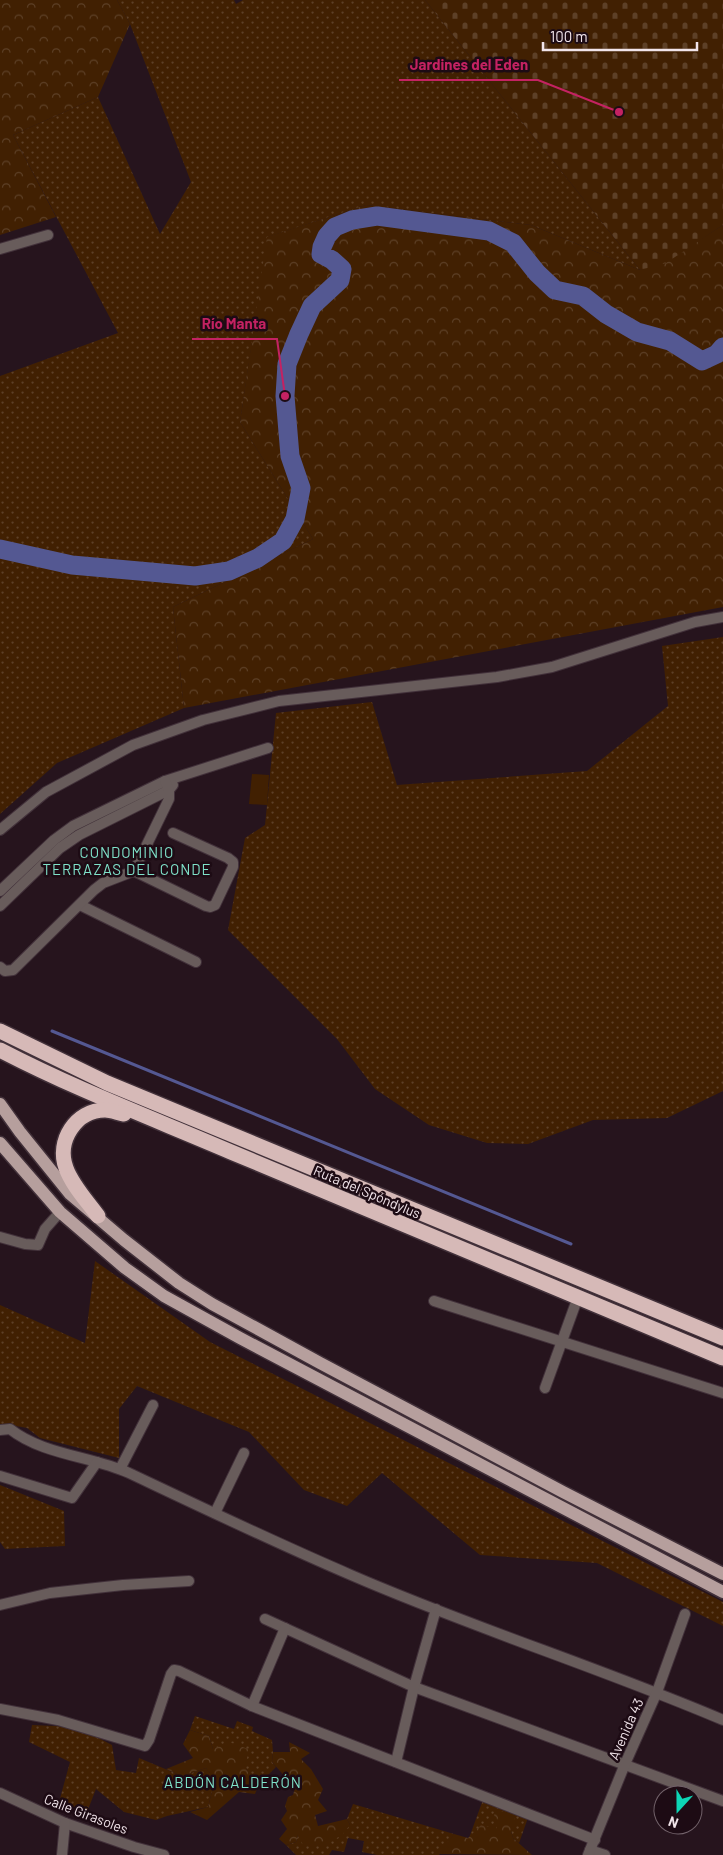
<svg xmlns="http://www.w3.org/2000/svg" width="723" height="1855" font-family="Barlow,sans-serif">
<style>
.grass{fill:url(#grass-dots)}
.forest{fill:url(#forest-crowns)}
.cemetery{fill:url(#cemetery-stones)}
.pitch{fill:#412002}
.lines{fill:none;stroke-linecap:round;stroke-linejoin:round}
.stream{stroke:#545892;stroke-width:3}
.river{stroke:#545892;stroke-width:19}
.street-casing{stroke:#42313a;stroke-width:12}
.primary-casing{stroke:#42313a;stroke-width:15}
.highway-casing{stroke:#42313a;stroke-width:18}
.street{stroke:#685c5b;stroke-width:10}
.primary{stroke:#b69f9d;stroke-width:12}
.highway{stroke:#d6b9b7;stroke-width:15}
.labels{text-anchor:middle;stroke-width:5;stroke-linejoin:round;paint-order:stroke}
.street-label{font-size:14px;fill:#f1e4ea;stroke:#1d0b14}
.neighbourhood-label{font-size:15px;letter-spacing:1px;fill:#7fe2ca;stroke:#1d0b14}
.leader{fill:none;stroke:#c42262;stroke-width:2}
.callout-dot{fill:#c42262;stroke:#1d0b14;stroke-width:2}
.callout-label{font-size:15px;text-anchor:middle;font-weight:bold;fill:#c42262;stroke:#1d0b14;stroke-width:5;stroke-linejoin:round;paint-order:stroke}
</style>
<defs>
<pattern id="grass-dots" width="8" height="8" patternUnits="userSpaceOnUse" patternTransform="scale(1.25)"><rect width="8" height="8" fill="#412002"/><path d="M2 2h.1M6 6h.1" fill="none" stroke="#5d4027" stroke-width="1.8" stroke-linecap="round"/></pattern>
<pattern id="forest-crowns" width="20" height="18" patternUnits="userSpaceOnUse" patternTransform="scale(1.25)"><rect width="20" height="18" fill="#412002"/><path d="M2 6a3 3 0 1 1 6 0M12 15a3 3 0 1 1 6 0" fill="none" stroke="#5d4027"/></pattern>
<pattern id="cemetery-stones" width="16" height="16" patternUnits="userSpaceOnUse" patternTransform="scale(1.25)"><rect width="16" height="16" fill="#412002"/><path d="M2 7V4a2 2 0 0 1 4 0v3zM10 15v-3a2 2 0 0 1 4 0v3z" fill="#5d4027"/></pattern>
</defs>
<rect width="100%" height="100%" fill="#26141d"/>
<g class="grass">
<polygon points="117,0 234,0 236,4 243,0 425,0 640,270 531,225 366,205 268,237 240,422 313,539 173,607 184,708 57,763 0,814 0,376 118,333 13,135 98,97 160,234 191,182 130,24"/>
<polygon points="723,637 723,1091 667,1118 593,1120 528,1144 487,1143 429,1125 375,1089 337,1039 228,930 245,838 265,825 276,713 372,702 397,785 587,771 668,706 662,646"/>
<polygon points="95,1261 210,1342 723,1602 723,1626 597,1563 480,1555 382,1473 347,1506 304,1490 249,1432 137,1386 119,1409 119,1458 40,1438 27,1428 5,1424 0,1426 0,1305 85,1343"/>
<polygon points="0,1485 64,1511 65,1546 5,1549 0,1542"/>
<polygon points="195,1716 234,1729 237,1721 253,1727 252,1731 272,1740 273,1752 272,1762 276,1767 259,1784 246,1769 213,1749 209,1736 190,1730"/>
<polygon points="32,1725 77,1727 112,1745 116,1770 136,1773 139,1758 182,1776 206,1768 215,1780 208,1807 167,1816 156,1820 124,1812 96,1789 87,1812 59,1802 70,1762 29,1742"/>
<polygon points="484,1797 529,1815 519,1843 513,1838 511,1831 497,1829 469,1838"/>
<polygon points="353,1804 454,1834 439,1855 377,1855 362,1852 364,1841 348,1838 344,1852 332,1850 329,1855 296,1855 286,1845 296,1842 298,1835 350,1825 347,1819"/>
</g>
<g class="forest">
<polygon points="0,0 117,0 130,24 98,97 13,135 56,217 0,235"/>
<polygon points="366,205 531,225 640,270 695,243 723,225 723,607 184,708 173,607 313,539 240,422 267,237"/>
<polygon points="190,1730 209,1736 213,1749 229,1742 248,1749 246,1769 259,1784 255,1794 239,1792 207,1820 190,1812 208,1807 215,1780 206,1768 182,1776 166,1769 193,1758 183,1744"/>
<polygon points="289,1742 310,1753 301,1759 311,1769 323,1789 318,1800 327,1811 315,1815 318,1826 347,1819 350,1825 342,1835 323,1846 303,1845 298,1835 296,1842 286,1845 279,1839 287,1829 281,1820 287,1811 285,1806 288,1797 293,1795 295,1788 272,1762 273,1752 290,1752"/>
<polygon points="508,1810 517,1822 511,1831 513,1838 532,1855 438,1854 454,1834 468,1838 481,1825 497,1829 494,1814"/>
</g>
<polygon class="cemetery" points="425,0 723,0 723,225 666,263 640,270"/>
<polygon class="pitch" points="252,774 269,775 267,805 249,804"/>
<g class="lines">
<polyline class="stream" points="52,1031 571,1244"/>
<polyline class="river" points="0,549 72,565 195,576 229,571 258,558 283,541 295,519 301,488 290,456 285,396 287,364 299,334 312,306 340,280 342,269 332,260 321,254 322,247 327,236 335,227 352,220 377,216 489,231 513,243 537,273 555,290 583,296 606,314 637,332 670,341 702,361 717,354 723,347"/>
<defs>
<g id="street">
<polyline points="0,249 48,235"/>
<polyline points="0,830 46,792 133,745 203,720 279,701 497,677 552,667 695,622 723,617"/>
<polyline points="134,871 206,906 210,907 215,905 233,867 233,862 228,858 173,833"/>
<polyline points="0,891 54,840 73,826 165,781 268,748"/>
<polyline points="80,905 196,962"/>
<polyline points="0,906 60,848 79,835 169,790 173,785"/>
<polyline points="0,967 5,971 13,970 94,890 103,883 134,871 169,799 169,790 165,781"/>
<polyline points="0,1237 25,1244 38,1245 45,1229 60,1212"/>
<polyline points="434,1301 723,1393"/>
<polyline points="545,1388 578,1297"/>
<path d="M0,1430L10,1429C43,1455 91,1456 129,1473C203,1508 276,1543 351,1575C473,1628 601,1668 723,1720"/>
<polyline points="120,1469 153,1405"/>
<polyline points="0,1476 72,1498 97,1462"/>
<polyline points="215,1513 244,1453"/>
<polyline points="0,1605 50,1593 123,1585 189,1581"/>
<polyline points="265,1619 414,1687 723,1801"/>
<polyline points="252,1706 285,1628"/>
<polyline points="0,1709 58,1720 145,1746 149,1740 171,1674 174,1670 179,1671 252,1706 595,1840"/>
<polyline points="396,1762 414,1687 436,1609"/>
<polyline points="0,1793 65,1823 134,1847 164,1855"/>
<polyline points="590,1850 605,1855"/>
<polyline points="62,1855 65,1823"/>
<polyline points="588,1855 625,1764 657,1692 685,1614"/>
</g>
<g id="primary">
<polyline points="0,1104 20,1132 70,1194 124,1240 179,1283 212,1304 320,1363 563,1492 723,1574"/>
<polyline points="0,1143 60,1212 125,1268 164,1296 240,1338 723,1592"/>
</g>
<g id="highway">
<polyline points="0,1031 107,1083 723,1338"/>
<path d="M0,1050C75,1089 154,1119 231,1152C395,1222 559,1290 723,1358"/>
<path d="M98,1216C87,1201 72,1185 66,1168C56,1141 76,1110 105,1110C111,1110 118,1113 124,1114"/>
</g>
</defs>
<use href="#street" class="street-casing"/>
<use href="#primary" class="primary-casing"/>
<use href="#highway" class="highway-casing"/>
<use href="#street" class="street"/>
<use href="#primary" class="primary"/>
<use href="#highway" class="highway"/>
</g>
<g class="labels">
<g class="street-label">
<text transform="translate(367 1192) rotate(23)" y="5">Ruta del Spóndylus</text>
<text transform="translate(626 1729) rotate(-66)" y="5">Avenida 43</text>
<text transform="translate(86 1814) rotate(21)" y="5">Calle Girasoles</text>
</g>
<g class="neighbourhood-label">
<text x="127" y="858">CONDOMINIO<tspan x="127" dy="17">TERRAZAS DEL CONDE</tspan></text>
<text x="233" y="1788">ABDÓN CALDERÓN</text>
</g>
</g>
<path class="leader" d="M619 112L538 80H399M285 396L277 339H192"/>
<g class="callout-dot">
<circle cx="619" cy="112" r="5"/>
<circle cx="285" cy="396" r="5"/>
</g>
<g class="callout-label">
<text x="469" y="70">Jardines del Eden</text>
<text x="234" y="329">Río Manta</text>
</g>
<g transform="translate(678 1810) rotate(201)"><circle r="24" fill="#1d0b14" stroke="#72626a"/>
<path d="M0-4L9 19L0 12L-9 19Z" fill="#0dd5b5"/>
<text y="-8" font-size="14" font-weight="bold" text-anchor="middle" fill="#f1e4ea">N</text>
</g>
<path d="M543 42v8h154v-8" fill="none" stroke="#f1e4ea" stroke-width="2.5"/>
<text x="550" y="42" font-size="15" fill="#f1e4ea" stroke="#1d0b14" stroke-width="4" paint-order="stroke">100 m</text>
</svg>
